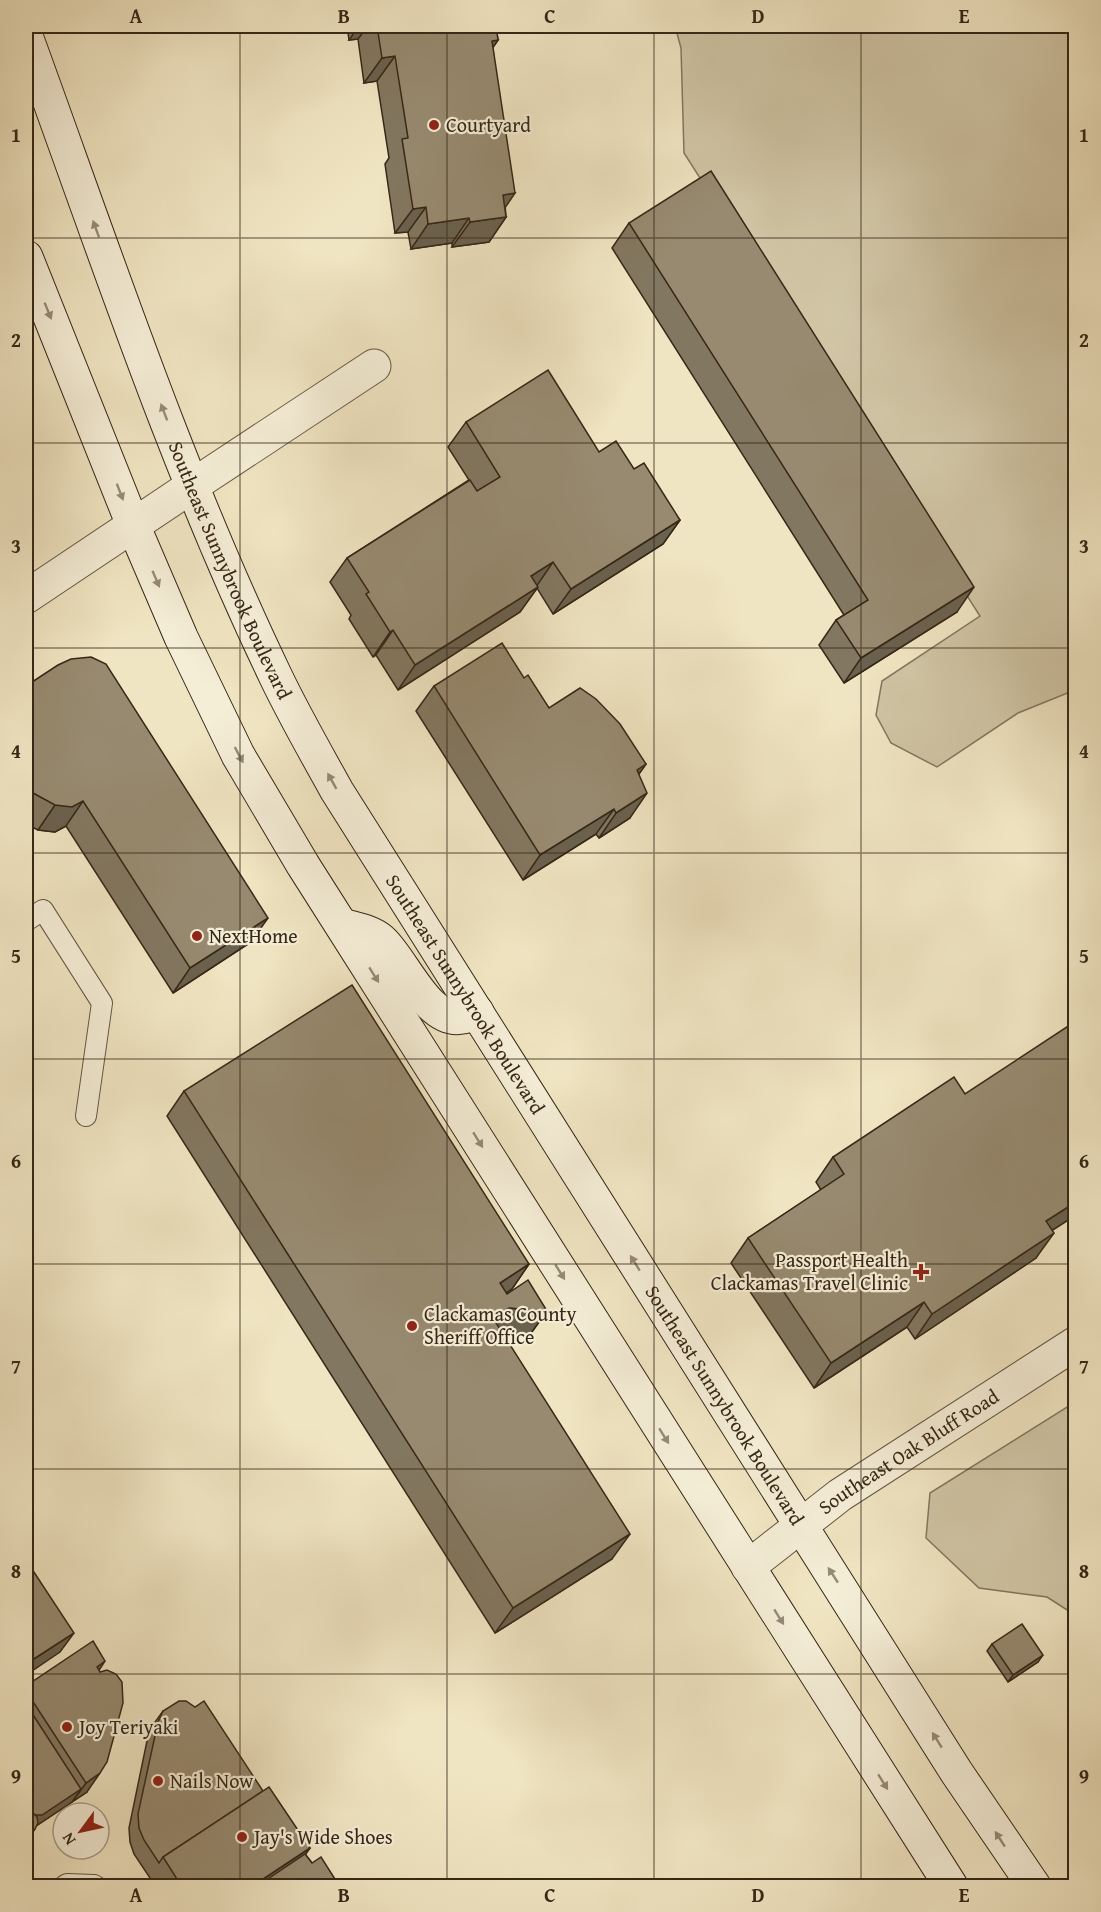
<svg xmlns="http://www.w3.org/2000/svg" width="1101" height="1912" font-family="'Gentium Book Plus',serif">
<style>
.green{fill:#d0c5a5;stroke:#83765e;stroke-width:1.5}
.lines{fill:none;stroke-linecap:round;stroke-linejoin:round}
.service-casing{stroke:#645642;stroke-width:22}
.minor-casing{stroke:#645642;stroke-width:35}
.tertiary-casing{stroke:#645642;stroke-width:35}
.secondary-casing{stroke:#362717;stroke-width:35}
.service{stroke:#f5eed7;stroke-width:20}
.minor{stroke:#f5eed7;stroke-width:33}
.tertiary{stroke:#f5eed7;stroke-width:33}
.secondary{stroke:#f5eed7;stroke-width:33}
.wall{fill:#827760;stroke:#362717;stroke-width:1.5}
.shaded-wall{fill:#6a614e;stroke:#362717;stroke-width:1.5}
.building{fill:#978a70;stroke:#362717;stroke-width:1.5}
.oneway{fill:#968a77}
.grid{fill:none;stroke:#362717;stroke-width:1.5;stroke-opacity:0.55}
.poi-dot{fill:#8f2418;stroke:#f5eed7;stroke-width:2}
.labels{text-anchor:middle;stroke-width:4.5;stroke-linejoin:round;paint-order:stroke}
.poi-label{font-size:20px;fill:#362717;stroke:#f5eed7;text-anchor:start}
.street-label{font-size:20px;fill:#362717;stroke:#f5eed7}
.neatline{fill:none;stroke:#362717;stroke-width:2}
.grid-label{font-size:20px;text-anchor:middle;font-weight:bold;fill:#362717}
</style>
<rect width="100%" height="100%" fill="#f0e5c2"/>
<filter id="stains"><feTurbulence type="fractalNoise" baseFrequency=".00333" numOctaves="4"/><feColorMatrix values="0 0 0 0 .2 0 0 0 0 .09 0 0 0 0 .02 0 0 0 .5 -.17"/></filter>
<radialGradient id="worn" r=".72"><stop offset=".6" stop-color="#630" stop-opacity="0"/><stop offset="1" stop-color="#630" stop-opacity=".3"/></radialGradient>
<g class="green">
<polygon points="675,26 1075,26 1075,690 1018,713 937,767 891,743 876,715 882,681 980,616 684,153 681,48"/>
<polygon points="1075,1402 1075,1618 1072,1613 1047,1597 979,1588 926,1538 930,1493"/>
</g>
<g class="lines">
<defs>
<g id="service">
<polyline points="26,921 43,910 102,1003 86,1116"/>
<polyline points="64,1886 67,1884 94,1885 96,1886"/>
</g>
<polyline id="minor" points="192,486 374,366"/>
<g id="tertiary">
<polyline points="26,597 192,486"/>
<path id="s1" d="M748,1567L840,1495L1076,1343"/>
</g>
<g id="secondary">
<path id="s2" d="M26,36C104,250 176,469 275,675C294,715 316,753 337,791L957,1773L1034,1886"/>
<polyline points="26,257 133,525 181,637 238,755 303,865 951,1886"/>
<path d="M342,925C355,929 371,931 381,940C403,959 428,1025 463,1017C468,1016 472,1014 477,1012"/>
</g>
</defs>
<use href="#service" class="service-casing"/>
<use href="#minor" class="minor-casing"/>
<use href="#tertiary" class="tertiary-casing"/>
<use href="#secondary" class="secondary-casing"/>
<use href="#service" class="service"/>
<use href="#minor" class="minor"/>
<use href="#tertiary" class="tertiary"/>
<use href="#secondary" class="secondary"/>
</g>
<g class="wall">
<polygon points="347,26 496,26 498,40 493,47 506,217 489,242 452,247 452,243 411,249 408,232 395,233 385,164 389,158 377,81 364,83 358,39 349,40"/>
<polygon points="629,223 957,612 844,683 819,645 836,620 844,615 612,248"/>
<polygon points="466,422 599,452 634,469 680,520 663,544 553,614 537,588 520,612 398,690 376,655 373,657 349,619 351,615 330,582 347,558 469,480 448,447"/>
<polygon points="524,678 549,708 646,764 639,774 630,818 599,838 596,834 523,880 416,711 434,686"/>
<polygon points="26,686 251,942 173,993 66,826 55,832 38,830 26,824"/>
<polygon points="184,1091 529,1264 512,1289 506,1293 547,1311 529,1336 503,1334 612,1559 495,1633 167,1116"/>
<polygon points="833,1157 1052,1231 1036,1258 915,1339 907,1327 814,1388 731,1263 748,1238 821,1190 816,1182"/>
<polygon points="992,1644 1038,1662 1008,1682 987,1651"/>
<polygon points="99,1670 87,1792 36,1826 26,1842 26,1686"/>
<polygon points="163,1711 263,1791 310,1848 305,1854 312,1863 340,1887 156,1887 134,1854 130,1842 129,1828 148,1736 153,1725"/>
</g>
<g class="shaded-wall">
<polygon points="359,26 368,26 358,39 349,40"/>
<polygon points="498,40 481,65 492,41"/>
<polygon points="395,56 377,81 364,83 382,58"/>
<polygon points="515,193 498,218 503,195"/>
<polygon points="426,207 408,232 395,233 413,209"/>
<polygon points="506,217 489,242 452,247 470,222"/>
<polygon points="469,218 452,243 411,249 428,224"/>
<polygon points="680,520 663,544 553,614 571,589"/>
<polygon points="553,562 536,587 531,576"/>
<polygon points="538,587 520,612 398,690 415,665"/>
<polygon points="974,587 957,612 844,683 861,658"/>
<polygon points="393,630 376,655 373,657 390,632"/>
<polygon points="646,764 628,789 637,770"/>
<polygon points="33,793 26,804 26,798"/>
<polygon points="647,793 630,818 599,838 616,813"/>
<polygon points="83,801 66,826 55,832 38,830 55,805"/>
<polygon points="614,809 596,834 523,880 540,855"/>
<polygon points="268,918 251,942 173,993 190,968"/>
<polygon points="1076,1202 1076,1215 1028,1246 1046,1221"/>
<polygon points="1054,1233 1036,1258 915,1339 932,1314"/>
<polygon points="529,1264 512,1289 482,1308 500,1283"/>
<polygon points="924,1302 907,1327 814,1388 831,1363"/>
<polygon points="509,1308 547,1311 529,1336 492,1333 493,1318"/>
<polygon points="630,1534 612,1559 495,1633 513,1608"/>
<polygon points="74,1633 60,1652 26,1675 26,1664"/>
<polygon points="1043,1655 1038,1662 1008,1682 1013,1675"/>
<polygon points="105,1661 92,1681 97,1667"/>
<polygon points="100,1773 87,1792 72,1802 86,1783"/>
<polygon points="81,1789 72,1802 33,1828 33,1815"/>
<polygon points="35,1829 26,1842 26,1835"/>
<polygon points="310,1848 296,1868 267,1887 251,1887"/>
</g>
<g class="building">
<polygon points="377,26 496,26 498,40 492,41 515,193 503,195 506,217 470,222 469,218 428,224 426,207 413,209 402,139 408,138 395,56 382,58"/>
<polygon points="711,171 974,587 861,658 836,620 868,600 629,223"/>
<polygon points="548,370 599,452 616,441 634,469 644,463 680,520 571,589 553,562 531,576 538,587 415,665 393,630 390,632 366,594 369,592 347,558 470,480 477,491 500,477 466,422"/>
<polygon points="502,643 524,678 528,675 549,708 580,688 596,699 620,724 646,764 637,770 647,793 616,813 614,809 540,855 434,686"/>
<polygon points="91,657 106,664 268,918 190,968 83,801 72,807 55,805 33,793 26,798 26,686 58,665 71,659"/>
<polygon points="352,985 529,1264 500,1283 507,1294 528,1280 547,1311 509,1308 493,1318 630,1534 513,1608 184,1091"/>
<polygon points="1076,1021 1076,1202 1046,1221 1054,1233 932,1314 924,1302 831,1363 748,1238 844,1174 833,1157 954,1077 965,1094"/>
<polygon points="26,1560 74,1633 26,1664"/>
<polygon points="1022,1624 1043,1655 1013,1675 992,1644"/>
<polygon points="93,1641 105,1661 97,1667 100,1672 107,1670 116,1674 122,1682 123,1703 107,1762 100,1773 86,1783 26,1691 26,1686"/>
<polygon points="179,1701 186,1701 195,1707 204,1701 263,1791 163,1857 159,1863 144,1840 139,1828 138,1814 158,1722 163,1711"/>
<polygon points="26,1704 81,1789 42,1815 35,1815 32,1812 26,1812"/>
<polygon points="269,1787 310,1848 251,1887 182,1887 163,1857"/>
<polygon points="26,1812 32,1812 37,1817 38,1823 35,1829 26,1835"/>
<polygon points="305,1854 312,1863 321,1857 340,1887 256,1887"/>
</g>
<defs><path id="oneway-solid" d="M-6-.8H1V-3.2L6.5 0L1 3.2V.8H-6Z" transform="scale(1.5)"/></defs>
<g class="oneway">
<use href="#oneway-solid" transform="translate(96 229) rotate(-110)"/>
<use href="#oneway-solid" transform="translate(48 311) rotate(68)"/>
<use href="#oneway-solid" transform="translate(164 412) rotate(-111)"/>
<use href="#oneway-solid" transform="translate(120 492) rotate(69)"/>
<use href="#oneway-solid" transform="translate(156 579) rotate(67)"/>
<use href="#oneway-solid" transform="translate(239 755) rotate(62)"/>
<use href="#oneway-solid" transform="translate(332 781) rotate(-119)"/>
<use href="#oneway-solid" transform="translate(374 975) rotate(58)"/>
<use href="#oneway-solid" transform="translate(478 1140) rotate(58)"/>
<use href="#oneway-solid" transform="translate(635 1263) rotate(-122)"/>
<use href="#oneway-solid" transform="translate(560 1272) rotate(58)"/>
<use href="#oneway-solid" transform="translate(664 1436) rotate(58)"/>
<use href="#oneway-solid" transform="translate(833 1575) rotate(-123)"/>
<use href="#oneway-solid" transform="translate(779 1617) rotate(58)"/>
<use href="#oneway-solid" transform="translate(937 1740) rotate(-122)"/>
<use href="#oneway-solid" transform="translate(883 1782) rotate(58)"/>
<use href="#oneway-solid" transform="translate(1000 1839) rotate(-123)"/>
</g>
<path class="grid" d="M240,26V1886M447,26V1886M654,26V1886M861,26V1886M26,238H1076M26,443H1076M26,648H1076M26,853H1076M26,1059H1076M26,1264H1076M26,1469H1076M26,1674H1076"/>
<g class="poi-dot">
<circle cx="434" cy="125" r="6"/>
<circle cx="197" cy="936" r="6"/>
<path d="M918 1263h6v6h6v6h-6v6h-6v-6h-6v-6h6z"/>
<circle cx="412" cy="1326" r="6"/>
<circle cx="67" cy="1727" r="6"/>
<circle cx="158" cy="1781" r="6"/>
<circle cx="242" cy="1837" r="6"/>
</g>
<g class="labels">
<g class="poi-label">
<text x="446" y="132">Courtyard</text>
<text x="209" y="943">NextHome</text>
<text x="908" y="1267" text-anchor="end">Passport Health<tspan x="908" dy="23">Clackamas Travel Clinic</tspan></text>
<text x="424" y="1321">Clackamas County<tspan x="424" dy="23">Sheriff Office</tspan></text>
<text x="79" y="1734">Joy Teriyaki</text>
<text x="170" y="1788">Nails Now</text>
<text x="254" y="1844">Jay's Wide Shoes</text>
</g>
<g class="street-label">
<text dy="7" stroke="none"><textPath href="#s2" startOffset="572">Southeast Sunnybrook Boulevard</textPath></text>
<text dy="7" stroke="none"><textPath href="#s2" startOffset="1058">Southeast Sunnybrook Boulevard</textPath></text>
<text dy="7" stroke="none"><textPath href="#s2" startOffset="1544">Southeast Sunnybrook Boulevard</textPath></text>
<text dy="7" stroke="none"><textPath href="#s1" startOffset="198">Southeast Oak Bluff Road</textPath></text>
</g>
</g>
<rect width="1101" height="1912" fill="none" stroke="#f0e5c2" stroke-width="66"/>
<g transform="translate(81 1831) rotate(237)"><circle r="28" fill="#f5eed7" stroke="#a99e8a" stroke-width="1.5"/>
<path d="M0-4.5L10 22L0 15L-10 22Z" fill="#8f2418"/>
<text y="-9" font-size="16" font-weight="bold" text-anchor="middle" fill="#362717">N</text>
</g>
<rect x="33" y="33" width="1035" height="1846" class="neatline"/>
<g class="grid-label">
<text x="136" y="23">A</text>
<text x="344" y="23">B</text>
<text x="550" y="23">C</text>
<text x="758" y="23">D</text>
<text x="964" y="23">E</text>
<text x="16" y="142">1</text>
<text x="1084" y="142">1</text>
<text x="16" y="347">2</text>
<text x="1084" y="347">2</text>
<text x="16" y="553">3</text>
<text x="1084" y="553">3</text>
<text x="16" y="758">4</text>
<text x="1084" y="758">4</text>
<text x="16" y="963">5</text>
<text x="1084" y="963">5</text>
<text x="16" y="1168">6</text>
<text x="1084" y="1168">6</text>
<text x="16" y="1373">7</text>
<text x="1084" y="1373">7</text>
<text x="16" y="1578">8</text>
<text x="1084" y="1578">8</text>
<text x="16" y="1783">9</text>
<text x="1084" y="1783">9</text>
<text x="136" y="1902">A</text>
<text x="344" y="1902">B</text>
<text x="550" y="1902">C</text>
<text x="758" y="1902">D</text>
<text x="964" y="1902">E</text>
</g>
<rect width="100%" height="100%" filter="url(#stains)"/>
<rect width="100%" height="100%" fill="url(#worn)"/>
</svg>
